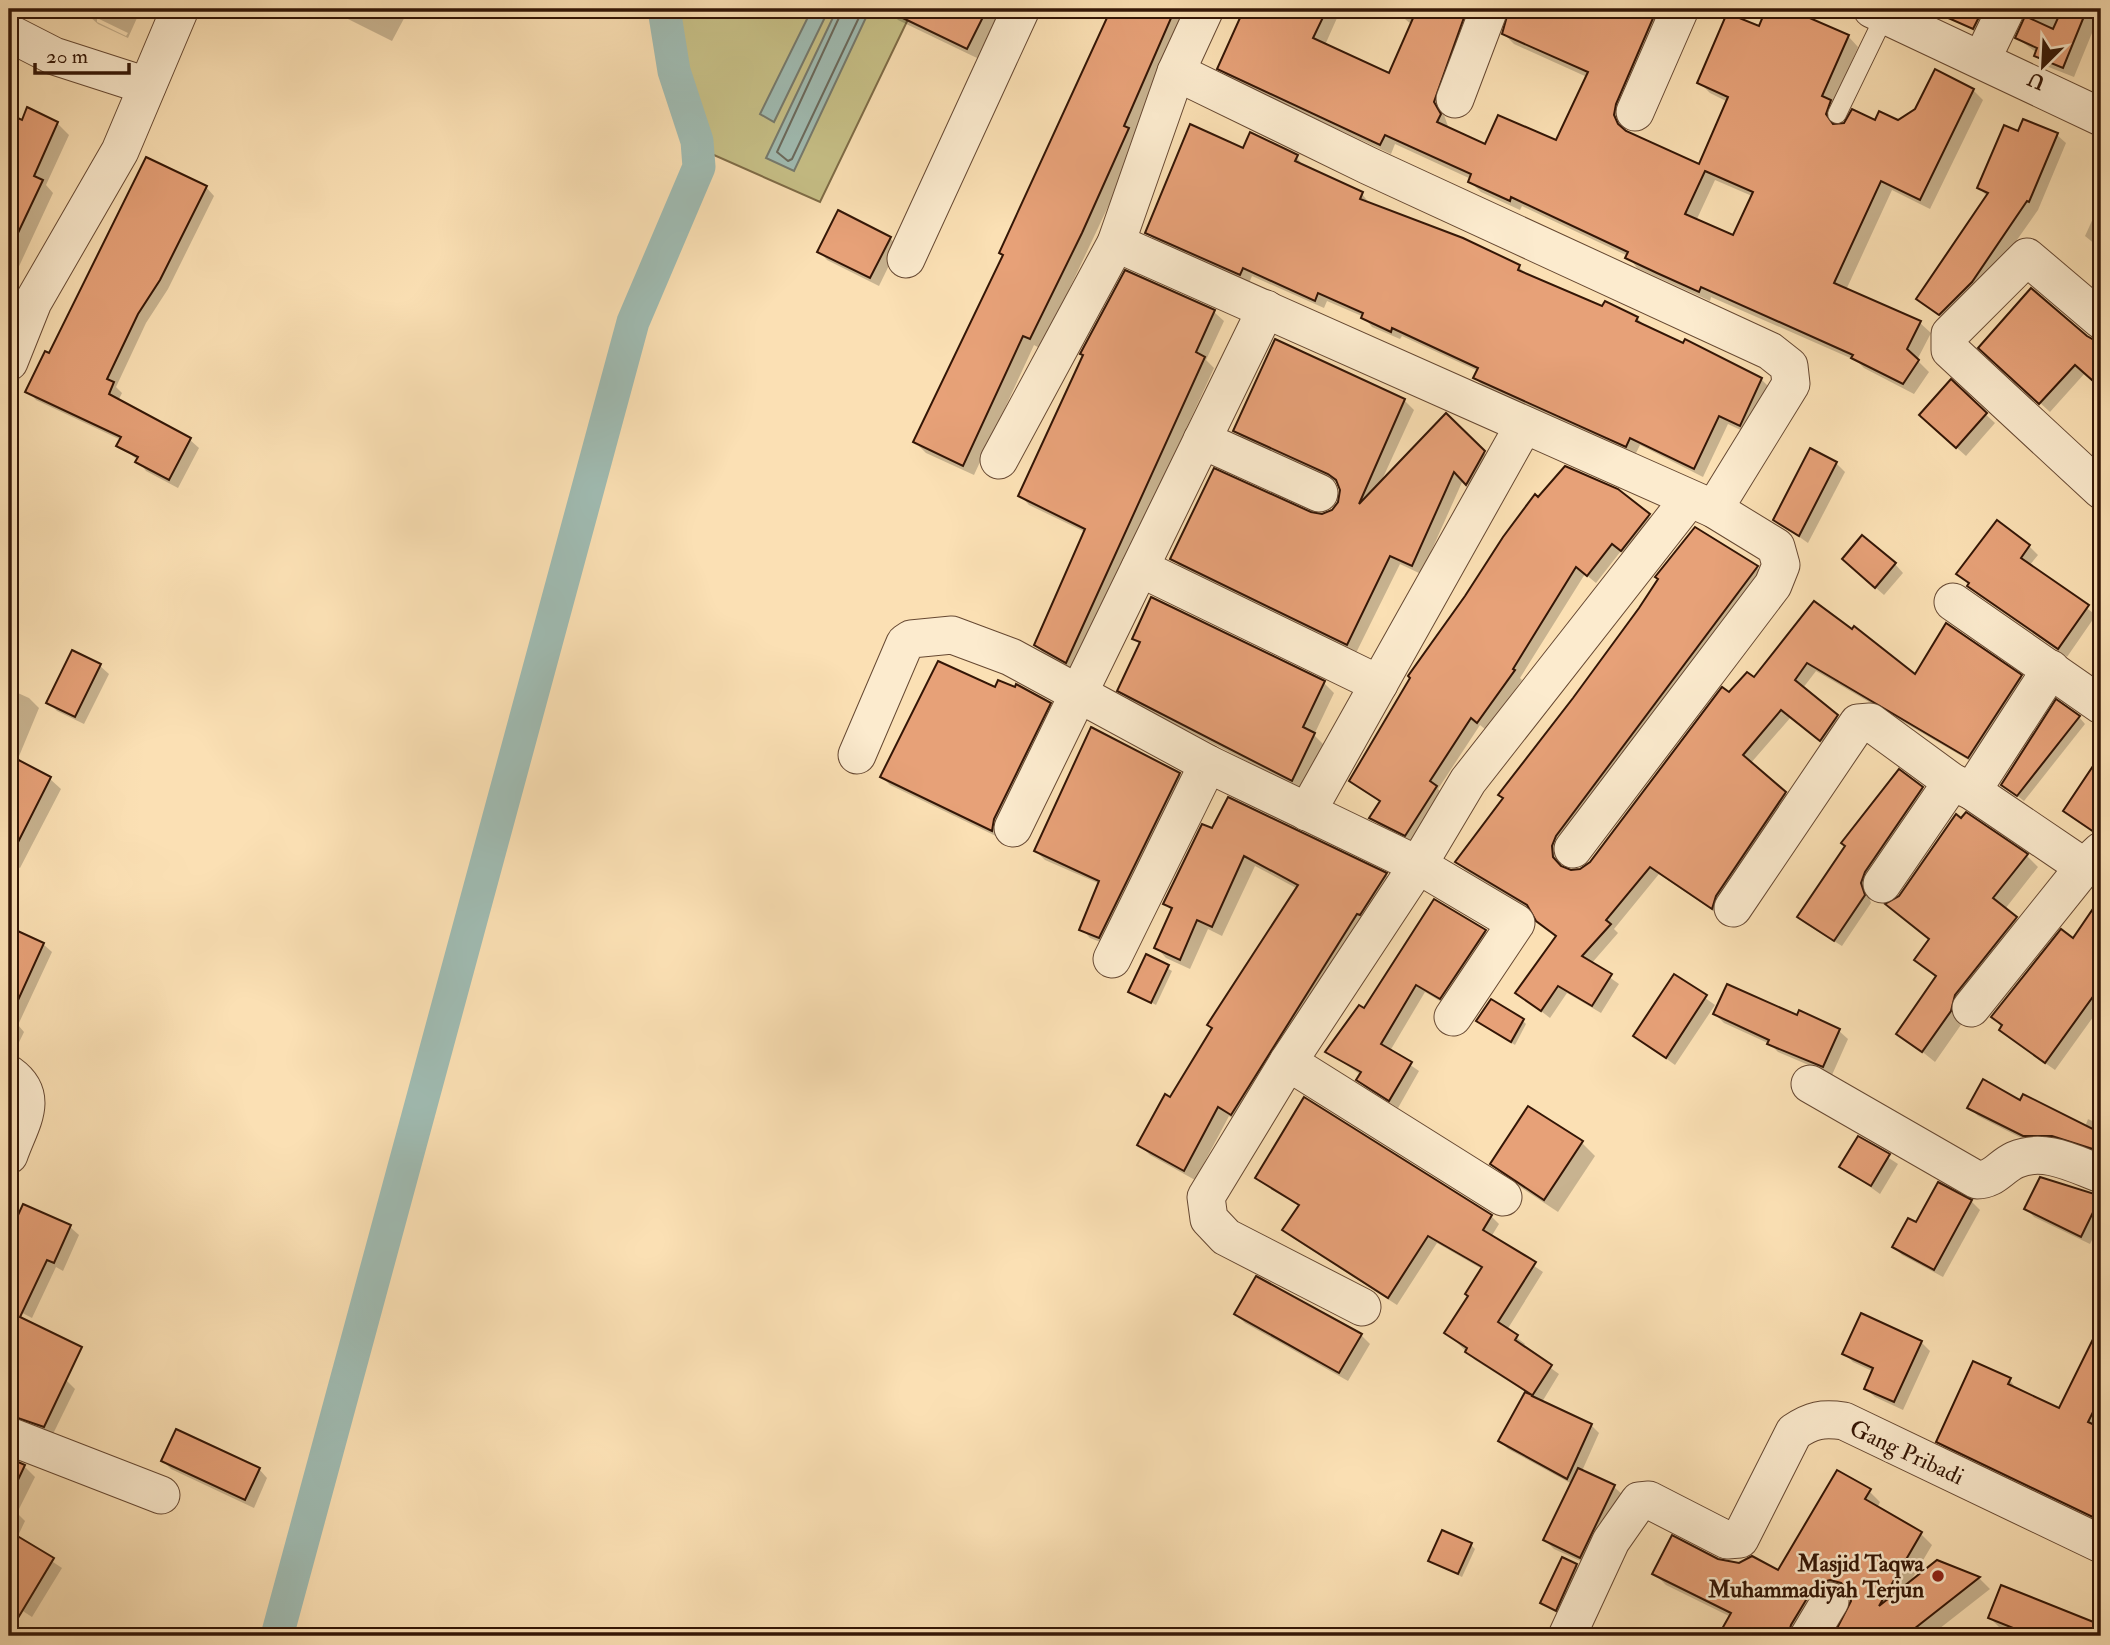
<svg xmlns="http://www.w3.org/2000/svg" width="2110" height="1645" font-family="'IM FELL Double Pica',serif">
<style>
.green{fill:#c7c087;stroke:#7e6b46;stroke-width:2}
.water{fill:#a0bcb3;stroke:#757a6e;stroke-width:2}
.shadow{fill:#0003;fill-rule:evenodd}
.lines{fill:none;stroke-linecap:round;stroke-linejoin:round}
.shore{stroke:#6a695c;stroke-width:2}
.canal{stroke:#a0bcb3;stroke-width:33}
.building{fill:#e7a178;stroke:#341606;stroke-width:2;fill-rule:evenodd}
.service-casing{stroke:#664832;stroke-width:20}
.minor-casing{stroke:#664832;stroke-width:39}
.service{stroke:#fcebce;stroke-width:18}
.minor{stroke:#fcebce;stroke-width:37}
.poi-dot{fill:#8f2418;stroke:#fcebce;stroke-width:2.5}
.labels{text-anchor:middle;stroke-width:5;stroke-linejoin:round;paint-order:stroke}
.street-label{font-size:23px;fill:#341606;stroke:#fcebce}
.poi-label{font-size:23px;font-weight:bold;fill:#341606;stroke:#fcebce;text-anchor:end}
</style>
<rect width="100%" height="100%" fill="#fbe0b4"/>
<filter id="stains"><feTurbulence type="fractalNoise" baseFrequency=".00286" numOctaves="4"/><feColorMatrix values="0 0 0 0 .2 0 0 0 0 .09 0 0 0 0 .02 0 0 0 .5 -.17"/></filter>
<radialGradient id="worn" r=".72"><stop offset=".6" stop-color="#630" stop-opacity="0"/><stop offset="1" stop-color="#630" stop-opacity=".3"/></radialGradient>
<polygon class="green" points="664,9 913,9 820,202 698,148 673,68"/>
<g class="water">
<polygon points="812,9 829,9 774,122 760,114"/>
<polygon points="837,9 870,9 794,171 766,158"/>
</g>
<g class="shadow">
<path d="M92,9H141L128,38L98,24L89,16ZM97,18L128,33L126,36L97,22Z"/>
<polygon points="328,9 409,9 392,41"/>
<polygon points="887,9 1003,9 979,59 898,20"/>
<polygon points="1112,9 1190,9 1139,141 1041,349 1034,345 974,475 926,453 915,442 1004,256 1001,253"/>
<path d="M1249,9H1341L1325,45L1390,76L1412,25L1405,19L1410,9H1482L1445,103L1444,115L1449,129L1486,146L1556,143L1587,77L1514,44L1504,34L1510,9H1673L1624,125L1627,133L1700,166L1728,102L1710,93L1700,83L1760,28L1768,9H1785L1848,36L1858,47L1833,105L1841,112L1835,126L1898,122L1973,90L1983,100L1930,209L1892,190L1846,290L1920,323L1931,333L1917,360L1929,372L1914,394L1864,368L1857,361L1711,297L1710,301L1637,268L1628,256L1522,206L1520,210L1481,192L1470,182L1471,179L1395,144L1391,154L1230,79L1219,68ZM1715,180L1752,196L1734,238L1696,221Z"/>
<polygon points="1944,9 2000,9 1978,36 1968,25 1970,20"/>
<polygon points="2029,9 2101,9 2101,30 2098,37 2092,33 2074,77 2046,66 2037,53 2017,38"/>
<polygon points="9,116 22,122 57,123 69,135 46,185 53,193 15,275 9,272"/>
<polygon points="2024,121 2057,135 2066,143 2038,210 1981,291 1949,323 1918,299 1987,196 1979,188 2019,134"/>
<polygon points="1243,151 1296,156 1304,167 1362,194 1370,204 1519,267 1529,277 1603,309 1637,318 1646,327 1761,379 1770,388 1749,434 1728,424 1703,477 1640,445 1635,455 1484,387 1475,378 1478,371 1402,336 1400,339 1372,327 1364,317 1327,301 1324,308 1252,276 1249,283 1156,242 1147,232"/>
<polygon points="206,187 214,196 168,289 146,323 116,387 122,393 118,401 190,440 199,448 178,488 146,471 138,460 118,445 121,440 36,400 28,391 50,355"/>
<polygon points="2101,201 2101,249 2085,236"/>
<polygon points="890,238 898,247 879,286 827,260 819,251"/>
<polygon points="2031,290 2101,349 2101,388 2085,373 2050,412 1990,357"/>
<polygon points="1214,312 1224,321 1206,360 1214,368 1075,671 1045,655 1036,645 1085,532 1029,505 1020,495"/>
<polygon points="1951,382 1995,423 1966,456 1930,424"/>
<polygon points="1404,400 1414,410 1381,482 1446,416 1493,462 1476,492 1463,480 1421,574 1400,564 1356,653 1182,568 1172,559 1311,514 1322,516 1333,511 1339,503 1342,490 1338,483 1244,440 1235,430"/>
<polygon points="1836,463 1845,472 1808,543 1775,520"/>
<polygon points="1617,491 1658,524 1630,558 1621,551 1596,583 1585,574 1520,678 1522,680 1486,730 1480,725 1438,789 1444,795 1414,843 1380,826 1371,818 1381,803 1351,781 1539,499"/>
<polygon points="2029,546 2038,555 2029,566 2096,615 2067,657 1978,595 1959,574"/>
<polygon points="1895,564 1903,573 1884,595 1853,568"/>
<polygon points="1757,568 1765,576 1560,855 1561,867 1569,871 1581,870 1591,863 1730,695 1754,680 1815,604 1915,677 2021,677 2029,685 1977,765 1816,671 1803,688 1845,725 1830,748 1791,717 1750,764 1794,801 1721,916 1659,874 1614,929 1618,933 1591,964 1619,984 1601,1013 1567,993 1550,1018 1518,993 1557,937 1532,910 1465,870 1457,862"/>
<polygon points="1134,638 1323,682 1334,693 1314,735 1324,745 1303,790 1130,701 1120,691 1141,645"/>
<polygon points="100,666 109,674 84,724 57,711 48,702"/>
<polygon points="9,689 29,698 39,708 17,761 50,779 61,789 20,868 9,862"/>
<polygon points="996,689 1050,704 1058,713 1000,838 890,785 882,777"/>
<polygon points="2079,717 2085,724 2024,801 2003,785"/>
<polygon points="2101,757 2101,838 2065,811"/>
<polygon points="1179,774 1188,783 1108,945 1090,938 1082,929 1100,884 1045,860 1036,851"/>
<polygon points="1922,788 1929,795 1867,891 1871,903 1842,946 1806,924 1799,917"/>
<polygon points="1229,799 1386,875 1397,885 1242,1124 1229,1116 1195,1180 1150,1155 1140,1145 1298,889 1255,866 1222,936 1208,929 1190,969 1166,958 1156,947 1172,911 1165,903 1213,831"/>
<polygon points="2026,855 2038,867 2005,909 2028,929 1935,1062 1899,1033 1937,978 1916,960 1930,940 1888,905"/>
<polygon points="2101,900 2101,1006 2055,1070 2010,1038 1993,1017 2073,941"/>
<polygon points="9,928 43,944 52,952 18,1025 24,1032 9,1063"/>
<polygon points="1485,931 1493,939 1448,1006 1425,992 1390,1051 1419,1071 1398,1108 1366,1088 1358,1080 1361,1075 1328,1052 1365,1010"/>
<polygon points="1147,956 1172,971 1156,1005 1130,991"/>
<polygon points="1674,976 1715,1005 1675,1065 1635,1036"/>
<polygon points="1800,1013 1839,1031 1848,1039 1832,1075 1778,1052 1770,1044 1724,1023 1715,1014 1797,1018"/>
<polygon points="1522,1020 1526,1024 1515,1045 1478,1021"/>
<polygon points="2021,1103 2085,1127 2088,1119 2101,1125 2101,1156 2033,1144 1978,1116 1969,1107"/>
<polygon points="1529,1108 1582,1143 1595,1156 1558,1212 1505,1177 1492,1164"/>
<polygon points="1858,1138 1898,1164 1880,1194 1841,1166"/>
<polygon points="1257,1177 1491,1216 1499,1224 1491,1237 1543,1272 1507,1330 1525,1344 1523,1348 1559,1374 1542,1402 1591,1425 1599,1433 1582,1471 1614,1487 1623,1495 1589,1565 1554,1549 1545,1540 1572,1484 1508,1449 1500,1441 1527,1393 1475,1360 1447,1333 1470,1297 1482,1269 1437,1243 1397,1305 1293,1238 1285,1230 1300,1207"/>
<polygon points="2041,1179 2101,1196 2101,1222 2090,1244 2034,1217 2026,1208"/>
<polygon points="1971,1201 1980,1210 1943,1277 1902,1255 1894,1247"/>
<polygon points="24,1206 70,1227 79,1235 63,1271 56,1267 32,1318 9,1306 9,1239"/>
<polygon points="1256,1278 1361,1335 1370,1344 1348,1381 1245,1323 1236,1314"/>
<polygon points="2101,1327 2101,1524 1946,1450 1938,1441 2010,1380 2017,1390 2060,1410"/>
<polygon points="1921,1342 1930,1351 1903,1410 1875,1397 1866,1389 1874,1372 1853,1362 1844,1353"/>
<polygon points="66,1380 75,1389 53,1434 29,1425 21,1417"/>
<polygon points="9,1460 26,1468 35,1477 17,1513 25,1521 17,1538 62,1568 32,1617 9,1602"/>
<polygon points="163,1461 259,1469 267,1478 254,1508 171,1469"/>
<polygon points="1869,1491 1880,1502 1877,1508 1921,1534 1932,1545 1909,1584 1938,1562 1979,1578 1990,1589 1930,1636 1835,1636 1853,1602 1850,1592 1843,1590 1804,1636 1721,1636 1731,1617 1666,1585 1655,1574 1718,1561 1779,1573"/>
<polygon points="1471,1545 1475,1549 1462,1577 1430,1561"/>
<polygon points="1576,1565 1585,1574 1564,1618 1542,1603"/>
<polygon points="1990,1618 2094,1624 2101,1635 2023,1636 1999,1627"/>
</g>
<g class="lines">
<polyline class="shore" points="843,9 777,152 788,161 792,159 863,9"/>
<polyline class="canal" points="277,1636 633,322 699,167 697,141 674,71 664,9"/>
</g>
<g class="building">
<polygon points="884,9 987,9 967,49"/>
<polygon points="1111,9 1175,9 1124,126 1129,128 1082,233 1030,339 1023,336 963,466 913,442 1003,255 999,253"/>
<path d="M1244,9H1327L1313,38L1389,73L1417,9H1467L1434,102L1441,114L1437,122L1485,144L1498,115L1556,140L1588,72L1502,34L1509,9H1657L1616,104L1614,115L1618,124L1626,131L1699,164L1728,97L1697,83L1727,13L1759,26L1766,9H1789L1849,35L1822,96L1831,100L1826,114L1833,124L1844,123L1852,109L1875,120L1879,111L1898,120L1915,109L1935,69L1974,89L1920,200L1881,181L1834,283L1921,321L1907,349L1919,360L1903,384L1851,358L1853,355L1701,287L1699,292L1657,273L1625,258L1628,252L1511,197L1510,201L1468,182L1471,174L1385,135L1380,145L1217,69ZM1705,171L1753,192L1733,235L1685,214Z"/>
<polygon points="1928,9 1983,9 1973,29"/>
<polygon points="2062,9 2087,9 2063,68 2034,56 2037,48 2015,38 2025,16 2053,29"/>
<polygon points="27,107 58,122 34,176 43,180 9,252 9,114 22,120"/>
<polygon points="2023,119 2058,133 2029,202 2027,201 1972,282 1939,315 1916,299 1988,193 1977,188 2004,125 2018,131"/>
<polygon points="1190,124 1243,148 1250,132 1298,155 1295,161 1363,192 1360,199 1463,238 1520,265 1518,270 1602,306 1605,301 1638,317 1636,321 1683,343 1685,339 1762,378 1740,426 1719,416 1694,469 1630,438 1626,447 1473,378 1478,368 1392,328 1391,332 1361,318 1363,313 1318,293 1315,301 1243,268 1240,275 1145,233"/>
<polygon points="146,157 207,186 160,280 138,314 107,379 114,382 109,394 191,438 169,480 135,462 138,457 116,446 121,437 25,392 45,351 49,353"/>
<polygon points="838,210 891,237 870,278 817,252"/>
<polygon points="1125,270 1215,310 1196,352 1205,357 1066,663 1034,645 1085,529 1018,496 1083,355 1080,354"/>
<polygon points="2031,288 2087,336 2101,344 2101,388 2075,365 2039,404 1978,348"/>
<polygon points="1275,339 1405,399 1359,504 1446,413 1485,451 1466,485 1454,472 1412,566 1390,556 1347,645 1170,559 1214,468 1311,512 1322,514 1332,510 1338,502 1340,490 1336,480 1328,474 1233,431"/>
<polygon points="1951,379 1987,413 1956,448 1919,415"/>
<polygon points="1810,448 1837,462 1799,536 1773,520"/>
<polygon points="1565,466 1618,489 1650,514 1621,551 1612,544 1587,576 1576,567 1513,669 1515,670 1477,723 1471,718 1430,781 1437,786 1405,836 1369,818 1380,801 1349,781 1410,678 1408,676 1465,596 1503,537 1535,494 1538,497"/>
<polygon points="1997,520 2030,545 2021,558 2089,605 2058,649 1967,586 1969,583 1956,574"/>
<polygon points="1695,527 1758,566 1556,836 1552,846 1553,857 1561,866 1571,870 1580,869 1590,862 1722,687 1729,692 1747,672 1754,677 1814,601 1852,629 1854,626 1915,674 1946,623 2022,675 1968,758 1807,663 1795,680 1838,715 1820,741 1781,710 1743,755 1786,792 1716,896 1712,909 1650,867 1606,920 1611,924 1582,956 1612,974 1592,1006 1558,986 1541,1011 1515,993 1556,936 1536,921 1527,905 1455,862 1503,798 1498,795 1573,698 1639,608 1658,579 1655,577"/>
<polygon points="1862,535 1896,563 1875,588 1842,559"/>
<polygon points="1151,597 1325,681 1303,727 1315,733 1292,781 1117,691 1140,642 1132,639"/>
<polygon points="72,650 101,664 75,717 46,703"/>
<polygon points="938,661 995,687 998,680 1015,687 1016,684 1051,703 994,819 992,831 880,777"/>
<polygon points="2056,699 2080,716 2017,796 2001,785"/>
<polygon points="1091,727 1180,773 1099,938 1079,930 1099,881 1034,851"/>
<polygon points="2101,754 2101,831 2094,832 2063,811"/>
<polygon points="9,755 51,777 9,860"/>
<polygon points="1899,769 1923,787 1865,872 1861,883 1865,895 1834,941 1797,917 1845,846 1841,843"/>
<polygon points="1228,797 1387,873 1360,915 1357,914 1231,1115 1218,1107 1184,1171 1137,1145 1165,1094 1170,1097 1212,1028 1207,1025 1298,885 1244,856 1212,927 1197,920 1180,960 1154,948 1172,908 1163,904 1202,824 1212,828"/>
<polygon points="1966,812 2028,854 1993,898 2017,917 1955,995 1951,1011 1922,1052 1896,1034 1936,976 1914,960 1929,939 1885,904 1899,896 1956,814 1961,818"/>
<polygon points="2101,897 2101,1006 2092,998 2045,1063 1999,1030 2002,1025 1991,1017 2061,929 2073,938"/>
<polygon points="1434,899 1486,930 1440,999 1416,985 1381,1044 1412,1062 1389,1101 1356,1080 1361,1072 1325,1052 1359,1005 1364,1008"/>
<polygon points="9,927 44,943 9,1020"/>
<polygon points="1146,954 1169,965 1151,1003 1128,992"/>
<polygon points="1674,974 1707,995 1666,1058 1633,1036"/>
<polygon points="1727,984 1797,1015 1799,1010 1840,1029 1823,1067 1767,1044 1769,1040 1713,1014"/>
<polygon points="1491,999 1524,1019 1511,1042 1476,1021"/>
<polygon points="1983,1079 2020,1100 2023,1094 2101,1133 2099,1151 2052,1136 2023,1136 1967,1108"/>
<polygon points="1304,1097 1492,1215 1483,1230 1536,1262 1498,1322 1518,1335 1515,1340 1552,1365 1532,1396 1592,1424 1567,1479 1498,1441 1525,1392 1532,1395 1465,1352 1467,1348 1444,1333 1468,1296 1465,1294 1482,1267 1428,1236 1388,1298 1282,1230 1299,1205 1255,1178"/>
<polygon points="1528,1106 1583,1141 1544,1200 1490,1164"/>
<polygon points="1858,1136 1890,1154 1871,1186 1839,1167"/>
<polygon points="2040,1177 2101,1196 2081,1237 2024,1209"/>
<polygon points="1938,1182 1972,1200 1934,1270 1892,1247 1908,1218 1916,1222"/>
<polygon points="23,1204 71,1225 54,1263 47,1260 20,1317 82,1347 44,1427 9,1415 9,1235"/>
<polygon points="1256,1276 1362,1334 1339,1373 1234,1314"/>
<polygon points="1861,1313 1922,1341 1894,1402 1864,1389 1873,1368 1842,1354"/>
<polygon points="2101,1323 2101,1396 2088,1422 2101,1428 2101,1521 1936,1442 1973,1361 2011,1378 2008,1384 2059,1408"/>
<polygon points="176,1429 260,1468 245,1500 161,1461"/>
<polygon points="9,1458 25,1465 9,1499"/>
<polygon points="1578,1468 1615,1485 1580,1558 1543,1540"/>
<polygon points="1837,1470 1871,1489 1865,1499 1922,1532 1879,1606 1937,1560 1980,1577 1905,1636 1833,1636 1851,1601 1849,1591 1841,1583 1830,1580 1819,1583 1812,1590 1791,1625 1788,1636 1718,1636 1731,1613 1652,1574 1672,1535 1718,1559 1739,1563 1752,1556 1778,1570"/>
<polygon points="1442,1530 1472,1543 1458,1574 1428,1561"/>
<polygon points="9,1531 54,1558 9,1633"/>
<polygon points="1562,1557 1577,1564 1556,1611 1540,1603"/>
<polygon points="2001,1585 2101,1625 2101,1636 2033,1636 1988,1618"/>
</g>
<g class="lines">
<defs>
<polyline id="service" points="1837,114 1885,15"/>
<g id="minor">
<polyline points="1872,9 2101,117"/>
<polyline points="9,33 54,56 147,86"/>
<polyline points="1982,59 2006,9"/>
<polyline points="1176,72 1369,166 1770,351 1789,366 1791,384 1714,509"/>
<polyline points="1455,99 1489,9"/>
<polyline points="1635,112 1680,9"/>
<polyline points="1116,243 1714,509 1776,547 1781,565 1773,585 1573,849"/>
<polyline points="906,259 1021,9"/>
<polyline points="2101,320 2027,257 1950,334 1950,350 2101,490"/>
<polyline points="9,362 33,302 120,151 180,9"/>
<polyline points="1202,440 1319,493"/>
<polyline points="999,460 1116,243 1176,72 1205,9"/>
<polyline points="1140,568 1379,684"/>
<polyline points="1953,602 2101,705"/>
<polyline points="857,755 905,643 911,639 952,635 1011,657 1208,764 1418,865 1516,923 1453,1017"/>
<polyline points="1972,791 2051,669"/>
<polyline points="1307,812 1524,425"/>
<polyline points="1013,828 1266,309"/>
<polyline points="1882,884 1952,782"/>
<polyline points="1733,908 1858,723 1870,722 1952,782 1972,791 2084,867 2101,851"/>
<polyline points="1112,959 1208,764"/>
<polyline points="1971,1008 2084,867"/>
<polyline points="1288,1062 1503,1197"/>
<path d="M9,1074C41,1097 20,1123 9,1155"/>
<path d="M1810,1084L1977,1180C1994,1180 2000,1167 2015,1160C2044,1147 2074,1164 2101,1174"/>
<polyline points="1362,1307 1226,1237 1209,1219 1206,1197 1288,1062 1418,865 1468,781 1689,499"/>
<polyline points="9,1436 161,1495"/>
<path d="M1567,1636L1611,1541L1639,1501L1649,1500L1727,1540L1740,1539L1794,1432C1812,1420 1822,1418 1844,1421L2101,1544"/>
<polyline points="1809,1636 1830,1601"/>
</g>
</defs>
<use href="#service" class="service-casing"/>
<use href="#minor" class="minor-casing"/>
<use href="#service" class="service"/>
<use href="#minor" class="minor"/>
</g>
<circle class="poi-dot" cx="1938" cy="1576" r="7"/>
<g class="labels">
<g class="street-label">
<text transform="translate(1907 1452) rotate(25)" y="8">Gang Pribadi</text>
</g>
<g class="poi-label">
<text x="1924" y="1571">Masjid Taqwa<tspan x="1924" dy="26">Muhammadiyah Terjun</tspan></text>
</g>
</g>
<rect width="2110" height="1645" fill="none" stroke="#fbe0b4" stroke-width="35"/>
<rect x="10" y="10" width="2089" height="1624" fill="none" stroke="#341606" stroke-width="3.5"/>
<rect x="18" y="18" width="2075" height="1610" fill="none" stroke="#341606" stroke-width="2"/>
<g transform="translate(2043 66) rotate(204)" stroke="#fcebce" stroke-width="5" paint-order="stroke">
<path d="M0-5L12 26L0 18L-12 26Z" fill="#341606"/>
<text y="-10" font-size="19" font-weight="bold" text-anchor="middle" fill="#341606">U</text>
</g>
<path d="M35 63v10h94v-10" fill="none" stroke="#341606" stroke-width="3.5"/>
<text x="46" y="63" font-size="21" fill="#341606" stroke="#fcebce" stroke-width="5" paint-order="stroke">20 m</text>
<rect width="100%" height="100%" filter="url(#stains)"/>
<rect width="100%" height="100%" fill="url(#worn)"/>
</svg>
